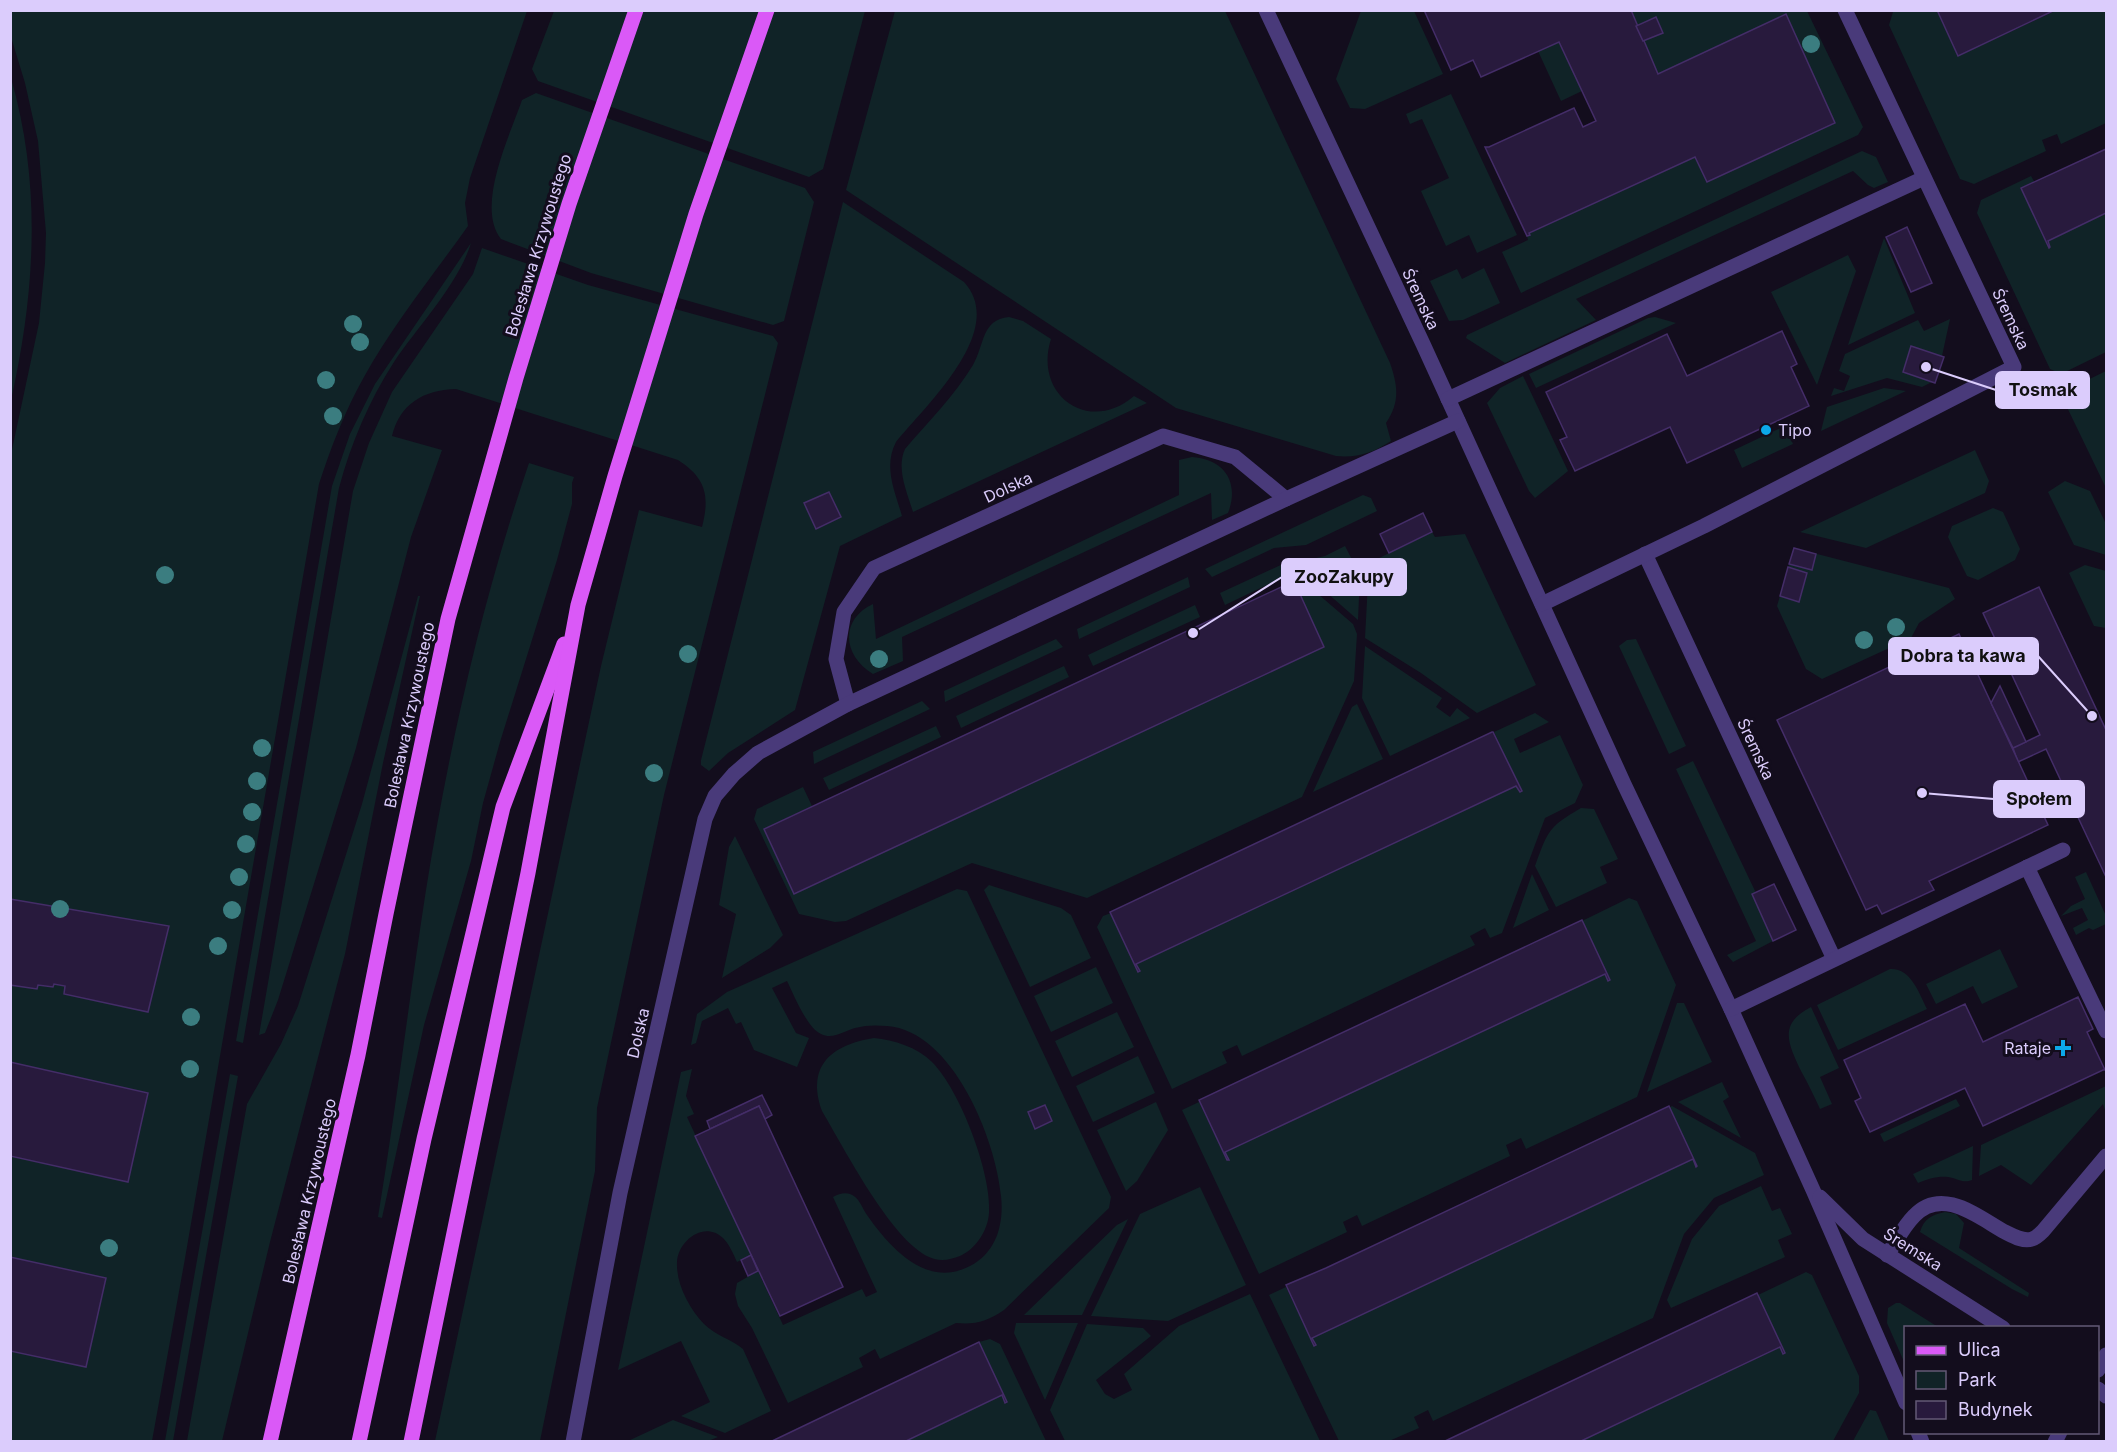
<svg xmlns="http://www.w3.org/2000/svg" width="2117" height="1452" font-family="Inter,sans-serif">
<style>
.green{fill:#102327}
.building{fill:#281a3d;stroke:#442d68;stroke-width:1.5}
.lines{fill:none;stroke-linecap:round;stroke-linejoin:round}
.minor{stroke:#493a7a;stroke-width:15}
.major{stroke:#da59f7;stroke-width:15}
.tree{fill:#3b7d80}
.poi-dot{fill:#0ca8e9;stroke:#130d1d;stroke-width:2}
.labels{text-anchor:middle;stroke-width:6;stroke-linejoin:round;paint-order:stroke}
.street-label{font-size:16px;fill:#dbccfc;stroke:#130d1d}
.poi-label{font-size:16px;fill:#dbccfc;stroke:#130d1d;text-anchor:start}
.leader{fill:none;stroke:#dbccfc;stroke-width:2}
.callout-dot{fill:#dbccfc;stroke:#130d1d;stroke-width:2}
.callout{fill:#dbccfc;stroke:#dbccfc;stroke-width:2}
.callout-label{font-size:18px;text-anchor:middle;font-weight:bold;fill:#111}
</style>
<rect width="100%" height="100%" fill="#130d1d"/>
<g class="green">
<polygon points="1631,10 1807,11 1863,127 1858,135 1521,293 1502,252 1528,240 1527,236 1530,233 1695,157 1707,182 1835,123 1786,15 1658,74 1643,41 1662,33 1636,26"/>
<path d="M10,11H527L470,178L465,203L468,226C434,274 392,326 364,377C345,411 331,447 319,484L184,1264L152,1441H11L10,459L39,323L45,263L46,233L38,141L25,83L11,37Z"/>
<polygon points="554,11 865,11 823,169 809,177 538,81 532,69"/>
<path d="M895,11H1225L1390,363C1398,386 1400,402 1386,423L1391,441C1373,453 1357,458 1336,456L1176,408L846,190Z"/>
<polygon points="1361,11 1414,11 1443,74 1365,109 1350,108 1336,79"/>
<polygon points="1897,11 1937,11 1958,56 2055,11 2106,11 2106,123 2061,144 2057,134 2042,140 2046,151 1974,184 1960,179 1889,25 1893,12"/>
<polygon points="1559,42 1582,91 1561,101 1538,51"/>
<path d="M11,78C42,186 35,293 11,400Z"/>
<path d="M536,93L805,188L814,202L784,321L773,325L591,273L501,239C475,207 510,135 522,100Z"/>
<polygon points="1451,94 1517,235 1477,253 1469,235 1446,246 1421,191 1449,178 1422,119 1410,124 1406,114"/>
<polygon points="1862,151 1876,157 1888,182 1874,188 1868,185 1853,171 1576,299 1596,320 1505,363 1466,338 1467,335"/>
<polygon points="2031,176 2035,183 2022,189 2049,248 2050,247 2048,241 2106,213 2106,352 2061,374 2050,369 1977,213 1981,200"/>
<path d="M843,202L964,282C1008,330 926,405 896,442C883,467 895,491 902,516L840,546L795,710L728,753L709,771L701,765V760Z"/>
<polygon points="1884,238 1915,313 1848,345"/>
<path d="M471,243C458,285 418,326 394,362C369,401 351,443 339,488L243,1043L236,1041L332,486L350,434L375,384Z"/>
<path d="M482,248L588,285L773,336L778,343L664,795L597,1108L595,1171L540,1441H435L601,666L639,510L702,527C710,496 706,478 678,460L456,389C423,390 400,404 392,436L442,450L411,537L356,748L278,1000L265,1033L259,1035L353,491L369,443L392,392L473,274Z"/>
<polygon points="1848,255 1856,271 1817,385 1771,292"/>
<polygon points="1484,268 1500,303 1463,320 1449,321 1430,281 1457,269 1462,279"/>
<path d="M1009,317L1023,321L1051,339C1033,395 1089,435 1134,396L1147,403L913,512C907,492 896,469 905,449C928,422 955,395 973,365C985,344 981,320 1009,317Z"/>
<polygon points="1655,317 1676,323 1536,388 1529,374 1648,318"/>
<polygon points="1950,319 1942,356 1911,346 1903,372 1932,382 1922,387 1887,378 1831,396 1834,388 1844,391 1850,376 1839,371 1845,354 1918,320 1924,331"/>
<polygon points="2106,371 2106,488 2064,401 2069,389"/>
<polygon points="1523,376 1568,471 1535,498 1529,491 1487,403 1500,388"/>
<polygon points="1884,388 1906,391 1821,431 1827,407"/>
<polygon points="1785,426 1793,444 1742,468 1734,450"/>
<polygon points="1975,450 1989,481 1985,493 1866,548 1800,532"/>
<path d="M1192,457C1224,459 1240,482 1228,513L1212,520L1211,493L902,637L903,661L873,674C843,656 839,620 873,604L876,639L1179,495V460Z"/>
<path d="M529,463L574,477L572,483V504L557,560L500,742L483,803L471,861L424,1025L382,1218L378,1217C396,1109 409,999 426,890C449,746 482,601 529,463Z"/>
<polygon points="2065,481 2090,491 2106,524 2106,555 2074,545 2048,492"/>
<polygon points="1363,495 1371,498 1377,511 1306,545 1274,548 1212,577 1205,569"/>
<polygon points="1993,508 2003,512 2020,549 2015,560 1978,580 1967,576 1948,537 1952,526"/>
<polygon points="1432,532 1435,537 1465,534 1536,685 1477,713 1421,673 1365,638 1369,563"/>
<polygon points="1345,546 1360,575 1358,620 1293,563 1325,556"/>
<polygon points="1794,548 1949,588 1955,599 1919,623 1911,638 1822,679 1806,669 1777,606"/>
<polygon points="1283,564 1353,624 1357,634 1354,681 1302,797 1087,898 972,863 846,921 835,922 799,914 754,819 757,809 803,787 812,806 764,829 794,894 1324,647 1290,574 1225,605 1220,593"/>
<polygon points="2085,565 2106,571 2106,628 2094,626 2069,573"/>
<polygon points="1188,577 1190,587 1079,639 1077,629"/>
<polygon points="418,596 420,596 383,763 345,954 270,1242 222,1441 187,1441 247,1104 281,1044 298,1006 362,804"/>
<polygon points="1195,605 1200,617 1093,666 1088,655"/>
<polygon points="1056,639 1063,647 945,702 944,691"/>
<polygon points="1636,639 1686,746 1669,754 1619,646 1627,640"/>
<polygon points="1365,646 1442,698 1436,707 1450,717 1457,708 1470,718 1390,756 1362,698"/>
<polygon points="1064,666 1069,677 961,728 956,716"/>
<polygon points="922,701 930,709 814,764 813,752"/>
<polygon points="1357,704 1383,759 1313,792 1352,707"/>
<polygon points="1535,713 1549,722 1514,739 1520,753 1560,735 1583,785 1575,803 1545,818 1502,933 1490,938 1485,928 1470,936 1475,945 1242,1056 1237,1045 1222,1052 1227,1063 1172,1089 1097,927 1103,916 1111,913 1138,972 1140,971 1136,964 1516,786 1521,791 1494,732"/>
<polygon points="936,726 941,737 829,790 823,778"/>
<polygon points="1693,761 1756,893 1773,941 1733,962 1727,955 1756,941 1676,769"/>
<path d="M1581,808L1594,809L1618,859L1600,867L1607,883L1556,907L1535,866C1548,831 1548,827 1581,808Z"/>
<polygon points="735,836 783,935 770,948 722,978 736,914 719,905 729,847"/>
<polygon points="2086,872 2106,916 2106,924 2093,930 2089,928 2076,935 2073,928 2088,920 2082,908 2061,916 2071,906 2085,899 2075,877"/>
<polygon points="1532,874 1549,910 1513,928"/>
<polygon points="989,885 1061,908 1071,915 1091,958 1030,987 984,890"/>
<path d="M957,889L967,891L1111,1197L1109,1208L1004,1310C988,1321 975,1325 956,1323L880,1359L875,1349L859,1358L863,1367L788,1403L752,1328L738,1306L735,1294L737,1283L758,1271L783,1325L862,1289L866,1297L877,1292L833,1197C838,1194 845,1192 850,1194C859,1197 862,1208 867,1215C890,1248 927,1289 970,1266C997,1252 1004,1223 1001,1196C996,1140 953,1031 887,1026C876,1025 866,1025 855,1028C844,1031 833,1040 821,1034C807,1028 794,995 787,981L772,988L796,1033L809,1038L797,1067L754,1050L741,1022L736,1024L728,1008L702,1021L696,1043L691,1045L697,1014L727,992Z"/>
<polygon points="1629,898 1637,901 1676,985 1637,1097 1526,1149 1521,1138 1506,1145 1510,1156 1362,1226 1357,1215 1343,1222 1347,1232 1259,1274 1182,1110 1199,1102 1227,1160 1225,1152 1605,974 1610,980 1582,921"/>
<polygon points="2000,949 2018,987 1982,1004 1973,986 1936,1004 1926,984"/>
<polygon points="1096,967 1113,1003 1051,1032 1034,996"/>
<path d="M1890,969C1911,968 1919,993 1927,1009L1838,1050L1817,1005Z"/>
<polygon points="1677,1003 1684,1003 1712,1062 1647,1092"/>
<path d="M1811,1007L1839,1068L1820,1077L1832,1104L1820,1109C1814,1096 1808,1083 1801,1071C1788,1043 1778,1024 1811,1007Z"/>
<polygon points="1117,1012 1134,1047 1072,1077 1055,1041"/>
<path d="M874,1038C894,1040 917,1047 932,1062C960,1090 992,1174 989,1213C988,1230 976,1249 960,1256C950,1260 939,1262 929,1257C891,1240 844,1148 822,1111C806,1066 831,1045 874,1038Z"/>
<polygon points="1138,1056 1155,1093 1093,1122 1076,1086"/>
<path d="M692,1069L686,1096L694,1114L687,1117L751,1255L737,1262C733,1253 729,1244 723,1238C704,1220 678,1241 677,1262C676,1284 689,1308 704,1324C716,1336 731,1339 743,1349L771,1411L725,1433L681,1416L710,1402L681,1341L618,1370L681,1072Z"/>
<polygon points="230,1074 238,1076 173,1441 165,1441"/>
<polygon points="1722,1082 1729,1097 1723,1101 1741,1138 1678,1102"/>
<polygon points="2106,1086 2106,1113 2103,1104 2031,1185 2001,1165 1979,1176 1981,1145"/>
<polygon points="1956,1099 1960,1106 1884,1142 1880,1134"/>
<polygon points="1156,1102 1168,1130 1137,1181 1126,1191 1097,1130"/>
<polygon points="1672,1106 1755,1153 1764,1175 1714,1198 1684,1234 1653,1318 1433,1421 1428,1410 1414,1417 1419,1428 1389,1441 1339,1441 1269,1295 1286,1287 1314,1345 1315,1345 1312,1338 1693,1159 1696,1167 1670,1107"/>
<path d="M1973,1146L1972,1180C1963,1184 1957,1178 1948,1177C1937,1176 1928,1179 1918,1183L1913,1174Z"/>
<polygon points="1761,1186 1772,1211 1780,1208 1792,1234 1778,1240 1785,1257 1671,1308 1667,1300 1692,1239 1719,1206"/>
<polygon points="1200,1187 1246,1285 1168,1321 1091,1316 1140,1214"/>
<path d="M1945,1212L1956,1214L1964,1223L1959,1248L2029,1293L2028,1297L2012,1289L1920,1232C1924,1219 1931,1215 1945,1212Z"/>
<polygon points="1128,1219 1082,1315 1024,1315 1117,1225"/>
<polygon points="1806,1272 1812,1275 1859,1376 1859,1393 1833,1441 1579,1442 1780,1347 1758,1295"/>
<polygon points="1250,1294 1320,1441 1065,1441 1050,1410 1087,1324 1143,1328 1151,1336 1096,1380 1105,1394 1114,1399 1132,1390 1124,1374 1179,1326"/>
<polygon points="1896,1303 1900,1303 1938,1327 1906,1328 1905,1364 1887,1323 1888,1308"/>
<polygon points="1016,1323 1078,1323 1045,1400 1014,1333"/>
<polygon points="990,1339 1000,1344 1046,1441 904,1442 1002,1395 1005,1402 1007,1402 979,1342"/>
<polygon points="1870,1410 1876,1411 1889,1441 1853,1441"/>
<polygon points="673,1420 718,1437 708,1441 628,1441"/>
</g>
<g class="building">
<polygon points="1424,10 1631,10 1658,74 1786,14 1835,123 1707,182 1695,157 1529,233 1530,235 1527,236 1485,147 1489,147 1574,108 1583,127 1596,121 1559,42 1481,77 1473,60 1451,70"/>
<polygon points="1937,10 2055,10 1958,56"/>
<polygon points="1656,17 1663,33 1643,41 1636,26"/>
<polygon points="2106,149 2106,213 2048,241 2050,247 2049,248 2021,188"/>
<polygon points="1907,227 1932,283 1911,292 1886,237"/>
<polygon points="1782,331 1797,364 1791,367 1809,406 1687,463 1670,427 1575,471 1560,440 1567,437 1546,392 1667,334 1687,376"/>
<polygon points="1911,346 1944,357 1935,383 1903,372"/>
<polygon points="829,492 841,517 816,529 804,503"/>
<polygon points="1423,513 1432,532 1389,553 1380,534"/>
<polygon points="1794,548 1816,554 1812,570 1789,564"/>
<polygon points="1788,567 1807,573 1799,602 1780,596"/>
<polygon points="1294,581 1324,647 794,894 764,829"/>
<polygon points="2039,587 2106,730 2106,877 2046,749 2018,762 2013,748 2040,735 1983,613"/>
<polygon points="1959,634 2048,825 1929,881 1934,890 1882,914 1877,905 1866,910 1777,720"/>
<polygon points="2000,686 2026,742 2013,748 1991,703"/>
<polygon points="1492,732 1493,732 1522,791 1520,792 1516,786 1136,964 1140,971 1138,972 1110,912"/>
<polygon points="1774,884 1796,930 1773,941 1752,894"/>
<polygon points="10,899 169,926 148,1012 64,994 65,986 54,984 53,987 38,985 37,989 10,985"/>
<polygon points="1582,920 1610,980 1608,981 1605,974 1225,1152 1229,1160 1227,1160 1199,1100"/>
<polygon points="2078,997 2093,1029 2087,1032 2105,1070 2103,1070 1983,1126 1965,1088 1870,1132 1855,1101 1861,1098 1844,1060 1965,1004 1983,1042"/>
<polygon points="10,1062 148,1093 128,1182 10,1156"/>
<polygon points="762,1095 772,1115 765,1119 759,1106 710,1129 707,1121"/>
<polygon points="1045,1105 1052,1121 1035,1129 1028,1112"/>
<polygon points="759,1106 843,1287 780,1316 695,1136"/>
<polygon points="1669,1106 1697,1166 1696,1167 1693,1159 1312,1338 1316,1345 1314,1346 1286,1285 1326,1268"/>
<polygon points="751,1255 758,1271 748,1276 741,1260"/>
<polygon points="10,1257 106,1278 86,1367 10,1351"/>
<polygon points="1757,1293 1785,1353 1783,1354 1780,1347 1579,1442 1443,1442"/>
<polygon points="979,1342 1007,1402 1005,1403 1002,1395 904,1442 770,1442"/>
</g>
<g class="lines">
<g class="minor">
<polyline points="1266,10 1423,344 1624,784 1731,1009 1813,1190 1906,1403"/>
<polyline points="1448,399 1924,178"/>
<polyline points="1645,554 1834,959"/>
<polyline points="1542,604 1704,526 2014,367 1845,10"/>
<polyline points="848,704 836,659 844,612 874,568 1163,436 1235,457 1286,499"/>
<polyline points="2027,867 2106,1031"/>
<polyline points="1731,1009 2063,850"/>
<polyline points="1820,1197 1863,1239 2003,1328"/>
<path d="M1887,1255C1896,1242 1903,1227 1914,1216C1942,1186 1978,1217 2005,1232C2013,1236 2023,1242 2032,1239C2036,1238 2040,1234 2043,1231L2106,1156"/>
<polyline points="2098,1370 2106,1355"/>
<polyline points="2098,1389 2106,1396"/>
<polyline points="1918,1432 1922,1442"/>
<polyline points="573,1442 620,1193 705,819 715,796 734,774 758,753 848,704 1286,499 1458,421"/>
<polyline points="2055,1442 2060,1432"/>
</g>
<g class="major">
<polyline points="270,1442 358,1055 386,914 448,619 516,378 569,204 636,10"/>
<polyline points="359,1442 424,1139 503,807 564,644"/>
<polyline points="411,1442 528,873 578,605 615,476 696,214 767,10"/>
</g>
</g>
<g class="tree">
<circle cx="1811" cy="44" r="9"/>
<circle cx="353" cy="324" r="9"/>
<circle cx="360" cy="342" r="9"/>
<circle cx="326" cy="380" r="9"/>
<circle cx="333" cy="416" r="9"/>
<circle cx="165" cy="575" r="9"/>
<circle cx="1896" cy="627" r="9"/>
<circle cx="1864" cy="640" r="9"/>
<circle cx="688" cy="654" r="9"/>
<circle cx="879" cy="659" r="9"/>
<circle cx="262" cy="748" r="9"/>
<circle cx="654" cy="773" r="9"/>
<circle cx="257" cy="781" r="9"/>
<circle cx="252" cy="812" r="9"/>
<circle cx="246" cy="844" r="9"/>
<circle cx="239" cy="877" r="9"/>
<circle cx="60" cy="909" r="9"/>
<circle cx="232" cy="910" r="9"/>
<circle cx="218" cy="946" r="9"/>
<circle cx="191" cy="1017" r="9"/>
<circle cx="190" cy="1069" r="9"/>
<circle cx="109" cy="1248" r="9"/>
</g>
<g class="poi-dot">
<circle cx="1766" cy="430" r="6"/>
<path d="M2060 1039h6v6h6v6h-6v6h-6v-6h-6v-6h6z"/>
</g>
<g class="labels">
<g class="street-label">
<text transform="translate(538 245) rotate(-73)" y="6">Bolesława Krzywoustego</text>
<text transform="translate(1421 299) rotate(65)" y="6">Śremska</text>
<text transform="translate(2011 319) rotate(65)" y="6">Śremska</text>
<text transform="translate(1008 487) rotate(-25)" y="6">Dolska</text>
<text transform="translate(409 715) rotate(-78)" y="6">Bolesława Krzywoustego</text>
<text transform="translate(1756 749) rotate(65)" y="6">Śremska</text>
<text transform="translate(638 1033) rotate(-77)" y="6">Dolska</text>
<text transform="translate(309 1191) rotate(-77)" y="6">Bolesława Krzywoustego</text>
<text transform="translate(1913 1249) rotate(32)" y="6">Śremska</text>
</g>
<g class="poi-label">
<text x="1778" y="436">Tipo</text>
<text x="2051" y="1054" text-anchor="end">Rataje</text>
</g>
</g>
<path class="leader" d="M1926 367L1996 390M1193 633L1282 577M2092 716L2038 656M1922 793L1994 799"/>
<g class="callout-dot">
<circle cx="1926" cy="367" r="6"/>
<circle cx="1193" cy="633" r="6"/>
<circle cx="2092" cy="716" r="6"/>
<circle cx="1922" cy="793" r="6"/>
</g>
<g class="callout">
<rect x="1996" y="372" width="93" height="36" rx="6"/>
<rect x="1282" y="559" width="124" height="36" rx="6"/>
<rect x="1889" y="638" width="149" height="36" rx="6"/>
<rect x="1994" y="781" width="90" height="36" rx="6"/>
</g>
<g class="callout-label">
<text x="2043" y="396">Tosmak</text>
<text x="1344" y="583">ZooZakupy</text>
<text x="1963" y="662">Dobra ta kawa</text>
<text x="2039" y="805">Społem</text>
</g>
<rect width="2117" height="1452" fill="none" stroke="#dbccfc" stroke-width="24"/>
<rect x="1904" y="1326" width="195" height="108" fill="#130d1d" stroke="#635976" stroke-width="1.5"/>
<rect x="1916" y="1346" width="30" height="9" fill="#da59f7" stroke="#635976" stroke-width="1.5"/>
<text x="1958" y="1356" font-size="18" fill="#dbccfc">Ulica</text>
<rect x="1916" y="1371" width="30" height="18" fill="#102327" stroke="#635976" stroke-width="1.5"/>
<text x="1958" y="1386" font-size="18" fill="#dbccfc">Park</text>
<rect x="1916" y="1401" width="30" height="18" fill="#281a3d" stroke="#635976" stroke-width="1.5"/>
<text x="1958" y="1416" font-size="18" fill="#dbccfc">Budynek</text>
</svg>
